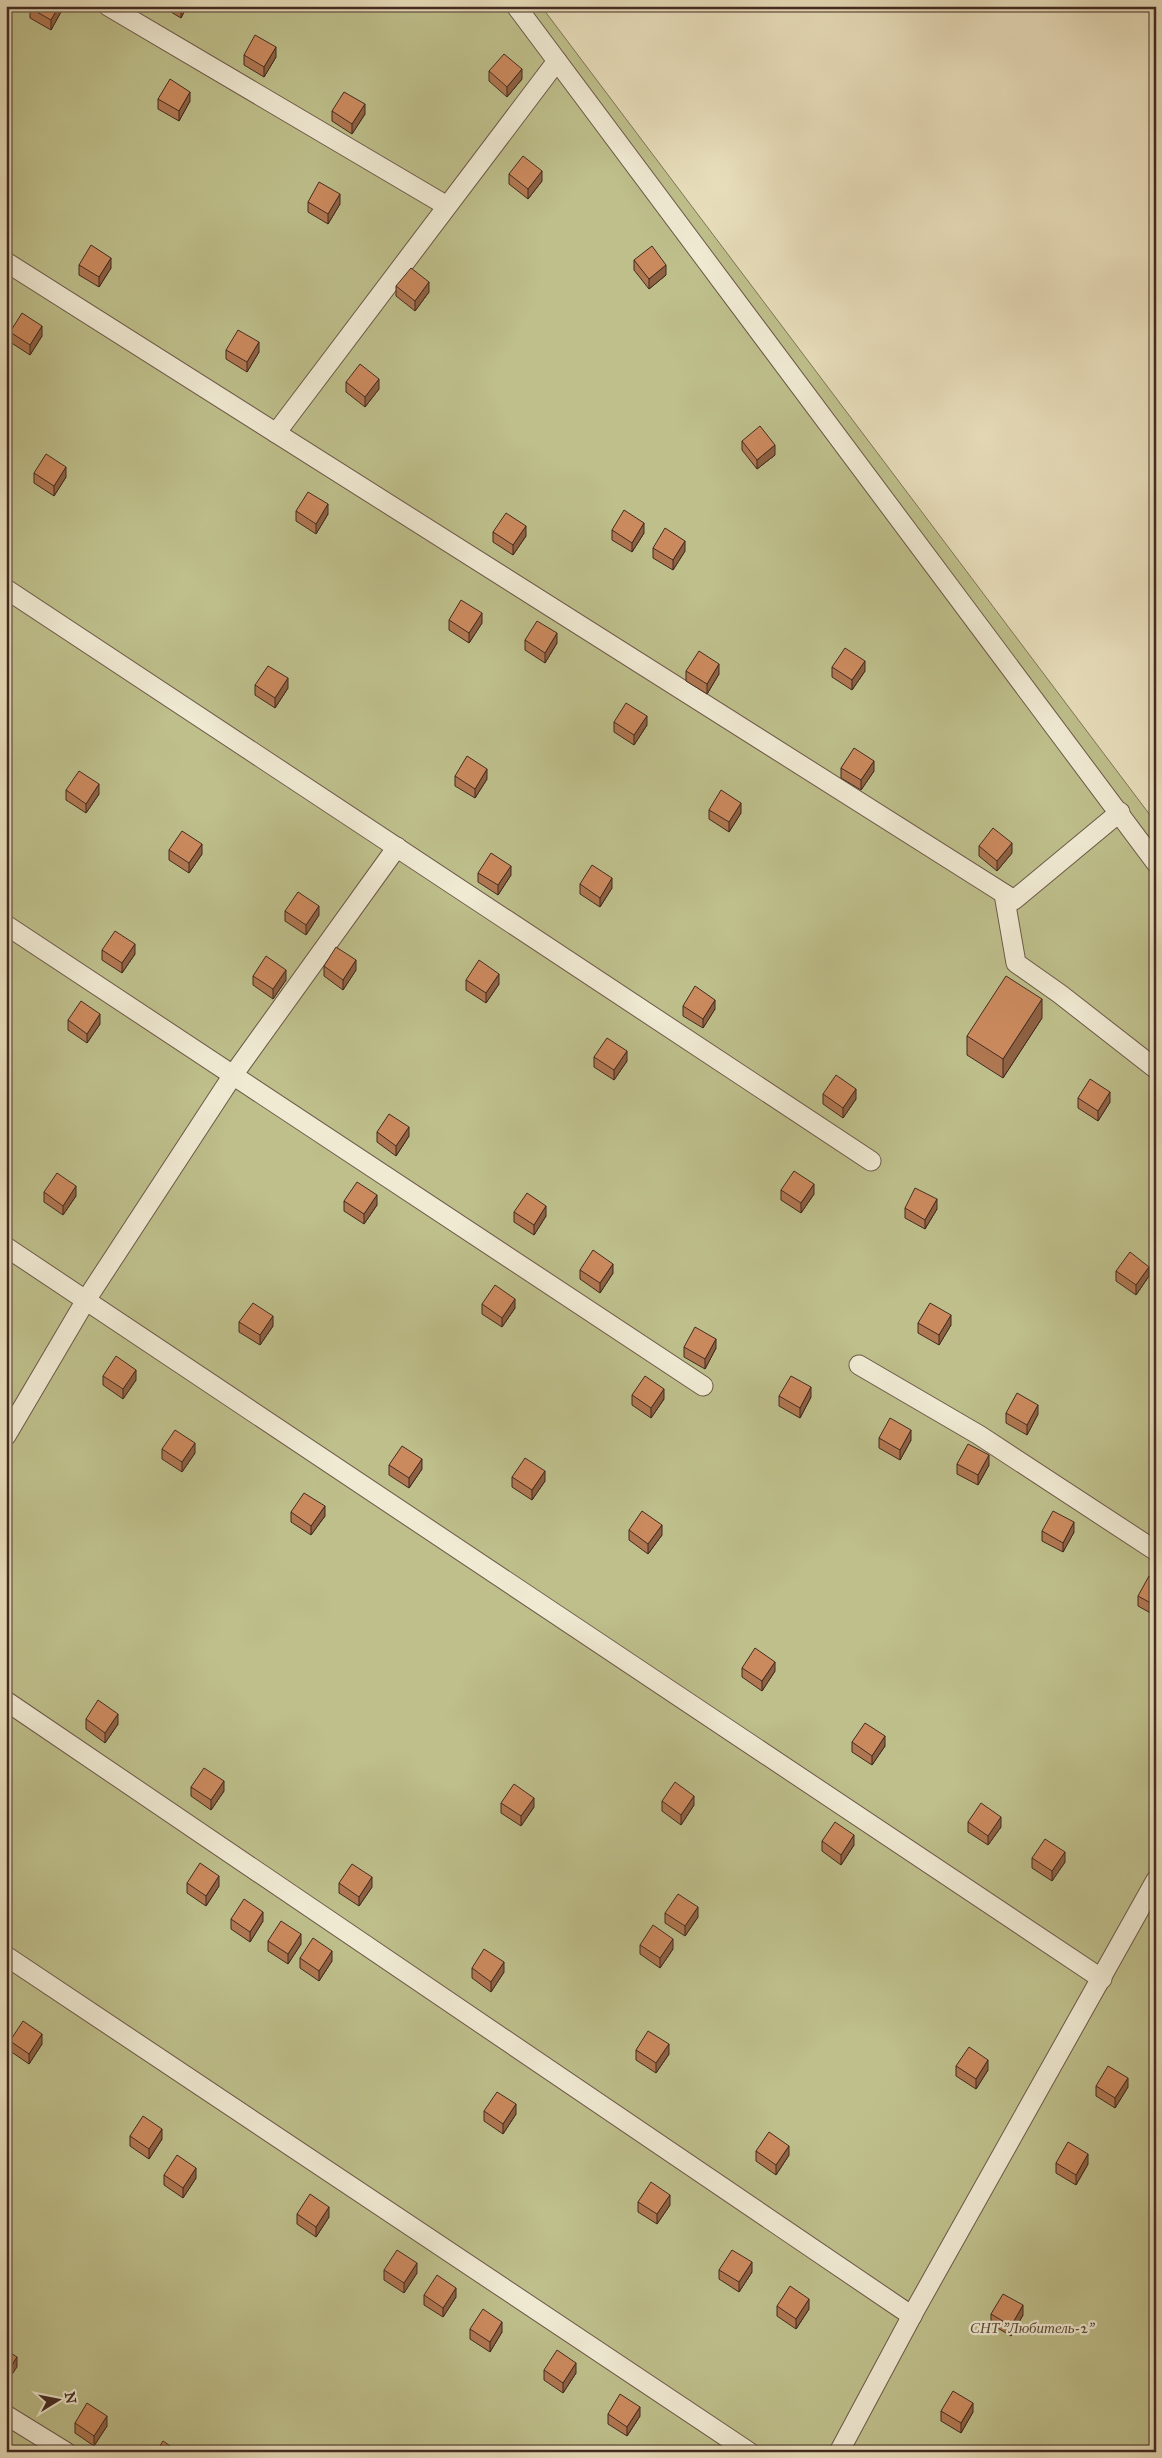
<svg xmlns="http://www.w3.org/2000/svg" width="1162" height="2458" font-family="'IM FELL Great Primer',serif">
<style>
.green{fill:#bebf8b;stroke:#807556}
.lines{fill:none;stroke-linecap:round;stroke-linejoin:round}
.lane-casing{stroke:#6c5848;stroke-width:21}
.lane{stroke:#f0ead3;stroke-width:19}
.wall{fill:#af7751;stroke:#432b22}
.shaded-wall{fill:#8e6142;stroke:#432b22}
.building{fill:#cb8a5e;stroke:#432b22}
.labels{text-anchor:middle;stroke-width:4.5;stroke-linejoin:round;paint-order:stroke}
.park-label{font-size:15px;font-style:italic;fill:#5c4937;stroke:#f0ead3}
</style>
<rect width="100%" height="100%" fill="#e8debb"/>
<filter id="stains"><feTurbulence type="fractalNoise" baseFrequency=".004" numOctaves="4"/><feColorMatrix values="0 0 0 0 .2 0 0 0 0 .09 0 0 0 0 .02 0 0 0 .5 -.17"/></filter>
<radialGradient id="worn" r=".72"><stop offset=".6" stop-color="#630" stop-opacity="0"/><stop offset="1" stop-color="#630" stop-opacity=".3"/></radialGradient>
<polygon class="green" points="6,6 541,6 1156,823 1156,2452 6,2452"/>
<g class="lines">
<defs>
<g id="lane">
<polyline points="108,6 447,206"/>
<polyline points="516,6 1156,863"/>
<polyline points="6,262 1014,900 1120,812"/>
<polyline points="276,433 557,61"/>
<polyline points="6,589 871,1161"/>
<polyline points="1004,894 1016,963 1060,994 1156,1069"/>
<polyline points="6,925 703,1386"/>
<polyline points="6,1247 1102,1979"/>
<polyline points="859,1365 979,1435 1156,1551"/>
<polyline points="6,1436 86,1300 233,1075 397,847"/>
<polyline points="6,1701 912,2316"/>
<polyline points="6,1956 749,2452"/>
<polyline points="6,2415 66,2452"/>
<polyline points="839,2452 915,2310 1156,1880"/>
</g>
</defs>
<use href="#lane" class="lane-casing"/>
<use href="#lane" class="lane"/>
</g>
<g class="wall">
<polygon points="62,6 62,10 51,30 30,18 30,8"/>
<polygon points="161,6 187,6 181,18"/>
<polygon points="244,55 276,57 264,77 244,65"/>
<polygon points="489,71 522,79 507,97 489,81"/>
<polygon points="158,99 190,101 179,121 158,109"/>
<polygon points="332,111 365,114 352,134 332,121"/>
<polygon points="509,174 542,181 528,199 509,184"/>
<polygon points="308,202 340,204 328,224 308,212"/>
<polygon points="634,260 666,275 649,289 634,270"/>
<polygon points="79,265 111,268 99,287 79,275"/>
<polygon points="396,286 429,292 415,311 396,296"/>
<polygon points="10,332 42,336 30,355 10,342"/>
<polygon points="226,350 259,352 247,372 226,359"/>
<polygon points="346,382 379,389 365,407 346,392"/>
<polygon points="742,441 775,455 757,469 742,450"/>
<polygon points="34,473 66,477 54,496 34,483"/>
<polygon points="296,511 328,514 316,534 296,521"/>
<polygon points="612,530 644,533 632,552 612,540"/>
<polygon points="493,532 526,536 513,555 493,542"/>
<polygon points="653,548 685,551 673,570 653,558"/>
<polygon points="449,620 482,623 469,643 449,630"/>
<polygon points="525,640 557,643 545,663 525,650"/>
<polygon points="832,667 865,671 852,690 832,677"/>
<polygon points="686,671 719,674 707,694 686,681"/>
<polygon points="255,685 288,688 275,708 255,695"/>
<polygon points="614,722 647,725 634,745 614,732"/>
<polygon points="841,768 874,771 861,790 841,778"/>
<polygon points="455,776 487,779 475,798 455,786"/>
<polygon points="66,790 99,794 86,813 66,800"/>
<polygon points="709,810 741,813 729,832 709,819"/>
<polygon points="979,846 1012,853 997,871 979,856"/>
<polygon points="169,850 202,854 189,873 169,860"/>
<polygon points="478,873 511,875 498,895 478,882"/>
<polygon points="580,884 612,888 600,907 580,894"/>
<polygon points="285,911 319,915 306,935 285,921"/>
<polygon points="102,950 135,954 122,973 102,960"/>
<polygon points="1156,953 1156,967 1154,965 1154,955"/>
<polygon points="324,966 356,970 343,990 324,976"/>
<polygon points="253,976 286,980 273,999 253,985"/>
<polygon points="466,980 499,984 486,1003 466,990"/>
<polygon points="683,1006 715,1009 703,1028 683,1016"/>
<polygon points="1042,1018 1003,1078 967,1055 967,1036"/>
<polygon points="68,1020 100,1024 87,1043 68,1030"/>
<polygon points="1156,1042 1156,1059 1153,1057 1153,1047"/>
<polygon points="594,1057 627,1061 614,1080 594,1067"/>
<polygon points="823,1094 856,1099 843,1118 823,1104"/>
<polygon points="1078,1098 1110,1102 1098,1121 1078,1108"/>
<polygon points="377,1132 409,1136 396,1156 377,1142"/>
<polygon points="781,1190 814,1194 801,1213 781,1200"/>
<polygon points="44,1192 76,1196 63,1215 44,1202"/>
<polygon points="344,1201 377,1205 364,1224 344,1211"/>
<polygon points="905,1208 937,1209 925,1229 905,1218"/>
<polygon points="514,1212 546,1216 534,1235 514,1222"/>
<polygon points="580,1270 613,1273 600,1293 580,1279"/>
<polygon points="1116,1271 1149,1276 1136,1295 1116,1281"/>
<polygon points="482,1304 515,1308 502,1327 482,1314"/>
<polygon points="239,1322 273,1326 260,1345 239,1332"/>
<polygon points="918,1323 951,1325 939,1345 918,1333"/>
<polygon points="684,1347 716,1348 705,1369 684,1357"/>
<polygon points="103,1376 136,1380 123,1399 103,1385"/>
<polygon points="632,1395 664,1399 651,1418 632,1405"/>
<polygon points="779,1396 811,1397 800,1418 779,1406"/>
<polygon points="1006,1413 1038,1414 1027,1435 1006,1423"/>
<polygon points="879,1438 911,1440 900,1460 879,1448"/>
<polygon points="162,1449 195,1453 182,1472 162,1459"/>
<polygon points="957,1464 989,1465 978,1485 957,1474"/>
<polygon points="389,1465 422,1469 409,1488 389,1475"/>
<polygon points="512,1477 545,1481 532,1500 512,1487"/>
<polygon points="291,1512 325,1516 311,1535 291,1522"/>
<polygon points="629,1530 662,1535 648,1554 629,1540"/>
<polygon points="1042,1531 1074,1532 1063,1552 1042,1541"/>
<polygon points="1156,1580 1156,1616 1138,1606 1138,1596"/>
<polygon points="742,1668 775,1671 762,1691 742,1677"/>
<polygon points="86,1719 118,1724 105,1743 86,1729"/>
<polygon points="852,1742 885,1746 872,1765 852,1752"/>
<polygon points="191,1787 224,1791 211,1810 191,1796"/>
<polygon points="662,1801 694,1805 681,1825 662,1811"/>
<polygon points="501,1803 534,1807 521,1826 501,1813"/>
<polygon points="968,1822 1001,1827 988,1845 968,1832"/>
<polygon points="822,1841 854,1845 841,1865 822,1851"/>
<polygon points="1032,1858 1065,1862 1052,1881 1032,1868"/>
<polygon points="187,1883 219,1886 206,1906 187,1893"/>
<polygon points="339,1883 372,1887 359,1906 339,1893"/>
<polygon points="665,1913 698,1917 685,1936 665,1923"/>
<polygon points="231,1919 263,1921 250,1942 231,1929"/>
<polygon points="268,1941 301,1944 288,1964 268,1951"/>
<polygon points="640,1945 673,1949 660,1968 640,1954"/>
<polygon points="300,1958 332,1961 319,1981 300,1968"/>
<polygon points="472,1968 504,1972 491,1992 472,1978"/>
<polygon points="1156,1990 1156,2008 1152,2006 1152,1996"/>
<polygon points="10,2041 42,2044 29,2064 10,2051"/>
<polygon points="636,2050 669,2054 656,2073 636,2060"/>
<polygon points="956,2066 988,2070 976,2089 956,2076"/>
<polygon points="1096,2086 1128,2087 1115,2108 1096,2096"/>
<polygon points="484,2111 516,2114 503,2134 484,2121"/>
<polygon points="130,2136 162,2139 149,2159 130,2146"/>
<polygon points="756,2151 789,2155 776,2175 756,2161"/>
<polygon points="1056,2163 1088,2164 1076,2185 1056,2173"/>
<polygon points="164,2175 196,2178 183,2198 164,2185"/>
<polygon points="638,2202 670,2205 657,2224 638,2212"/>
<polygon points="297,2214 329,2217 316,2237 297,2224"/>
<polygon points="384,2270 417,2273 404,2293 384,2280"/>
<polygon points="719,2270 752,2272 739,2292 719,2279"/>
<polygon points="424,2295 456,2297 443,2317 424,2305"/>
<polygon points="777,2306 809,2309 796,2329 777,2316"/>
<polygon points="991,2314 1023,2315 1011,2336 991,2324"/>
<polygon points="470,2329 502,2332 490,2352 470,2339"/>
<polygon points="544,2370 576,2373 563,2393 544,2380"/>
<polygon points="941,2411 973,2412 961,2433 941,2421"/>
<polygon points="608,2414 640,2416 627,2436 608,2424"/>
<polygon points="75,2423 107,2426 94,2446 75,2433"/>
</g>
<g class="shaded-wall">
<polygon points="59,6 62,6 62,10 51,30 51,20"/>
<polygon points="182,6 187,6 181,18 181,8"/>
<polygon points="276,47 276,57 264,77 264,67"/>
<polygon points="522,69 522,79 507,97 507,87"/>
<polygon points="190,92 190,101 179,121 179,111"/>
<polygon points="365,104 365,114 352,134 352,124"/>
<polygon points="542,171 542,181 528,199 528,189"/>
<polygon points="340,194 340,204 328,224 328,214"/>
<polygon points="111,258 111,268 99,287 99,277"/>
<polygon points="666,265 666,275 649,289 649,279"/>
<polygon points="429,282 429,292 415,311 415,301"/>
<polygon points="42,326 42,336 30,355 30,345"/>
<polygon points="259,342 259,352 247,372 247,362"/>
<polygon points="379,379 379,389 365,407 365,397"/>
<polygon points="775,445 775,455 757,469 757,460"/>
<polygon points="66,467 66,477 54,496 54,486"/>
<polygon points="328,504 328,514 316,534 316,524"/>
<polygon points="644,523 644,533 632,552 632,543"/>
<polygon points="526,526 526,536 513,555 513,545"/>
<polygon points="685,541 685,551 673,570 673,560"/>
<polygon points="482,613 482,623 469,643 469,633"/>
<polygon points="557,633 557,643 545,663 545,653"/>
<polygon points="865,661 865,671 852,690 852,680"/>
<polygon points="719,664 719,674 707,694 707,684"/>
<polygon points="288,678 288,688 275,708 275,698"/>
<polygon points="647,716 647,725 634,745 634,735"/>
<polygon points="874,761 874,771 861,790 861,780"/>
<polygon points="487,769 487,779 475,798 475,789"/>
<polygon points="99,784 99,794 86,813 86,804"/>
<polygon points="741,803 741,813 729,832 729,822"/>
<polygon points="1012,843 1012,853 997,871 997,861"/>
<polygon points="202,844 202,854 189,873 189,863"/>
<polygon points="511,866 511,875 498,895 498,885"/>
<polygon points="612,878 612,888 600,907 600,898"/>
<polygon points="319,906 319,915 306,935 306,925"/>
<polygon points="135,944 135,954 122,973 122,963"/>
<polygon points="356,960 356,970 343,990 343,980"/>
<polygon points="286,970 286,980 273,999 273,989"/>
<polygon points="499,974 499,984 486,1003 486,993"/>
<polygon points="1042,999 1042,1018 1003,1078 1003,1059"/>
<polygon points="715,1000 715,1009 703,1028 703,1019"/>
<polygon points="100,1014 100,1024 87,1043 87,1034"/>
<polygon points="627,1051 627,1061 614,1080 614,1070"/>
<polygon points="856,1089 856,1099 843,1118 843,1108"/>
<polygon points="1110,1092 1110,1102 1098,1121 1098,1111"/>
<polygon points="409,1127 409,1136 396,1156 396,1146"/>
<polygon points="814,1184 814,1194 801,1213 801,1203"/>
<polygon points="76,1186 76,1196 63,1215 63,1206"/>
<polygon points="377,1195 377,1205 364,1224 364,1214"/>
<polygon points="937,1199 937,1209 925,1229 925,1220"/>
<polygon points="546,1206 546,1216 534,1235 534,1225"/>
<polygon points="613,1264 613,1273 600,1293 600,1283"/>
<polygon points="1149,1267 1149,1276 1136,1295 1136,1285"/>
<polygon points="515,1299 515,1308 502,1327 502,1318"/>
<polygon points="951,1315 951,1325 939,1345 939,1335"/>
<polygon points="273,1316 273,1326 260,1345 260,1335"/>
<polygon points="716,1339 716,1348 705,1369 705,1359"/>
<polygon points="136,1370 136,1380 123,1399 123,1389"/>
<polygon points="811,1387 811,1397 800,1418 800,1408"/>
<polygon points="664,1389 664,1399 651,1418 651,1408"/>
<polygon points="1038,1405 1038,1414 1027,1435 1027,1425"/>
<polygon points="911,1430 911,1440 900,1460 900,1450"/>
<polygon points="195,1443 195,1453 182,1472 182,1462"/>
<polygon points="989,1455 989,1465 978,1485 978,1475"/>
<polygon points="422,1459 422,1469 409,1488 409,1478"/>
<polygon points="545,1471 545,1481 532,1500 532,1490"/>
<polygon points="325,1506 325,1516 311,1535 311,1526"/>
<polygon points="1074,1522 1074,1532 1063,1552 1063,1543"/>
<polygon points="662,1525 662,1535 648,1554 648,1544"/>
<polygon points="775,1662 775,1671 762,1691 762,1681"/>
<polygon points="118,1714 118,1724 105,1743 105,1733"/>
<polygon points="885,1736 885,1746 872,1765 872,1756"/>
<polygon points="224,1781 224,1791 211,1810 211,1800"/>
<polygon points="694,1796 694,1805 681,1825 681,1815"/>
<polygon points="534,1798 534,1807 521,1826 521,1816"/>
<polygon points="1001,1817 1001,1827 988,1845 988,1836"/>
<polygon points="854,1835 854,1845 841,1865 841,1855"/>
<polygon points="1065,1852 1065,1862 1052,1881 1052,1871"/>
<polygon points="219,1876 219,1886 206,1906 206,1896"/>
<polygon points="372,1877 372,1887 359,1906 359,1897"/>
<polygon points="698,1907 698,1917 685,1936 685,1926"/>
<polygon points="263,1912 263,1921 250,1942 250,1932"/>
<polygon points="301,1934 301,1944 288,1964 288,1954"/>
<polygon points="673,1939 673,1949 660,1968 660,1958"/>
<polygon points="332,1951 332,1961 319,1981 319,1971"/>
<polygon points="504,1962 504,1972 491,1992 491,1982"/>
<polygon points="42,2034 42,2044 29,2064 29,2054"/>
<polygon points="669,2044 669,2054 656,2073 656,2063"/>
<polygon points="988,2060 988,2070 976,2089 976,2079"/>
<polygon points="1128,2078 1128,2087 1115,2108 1115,2098"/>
<polygon points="516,2104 516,2114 503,2134 503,2124"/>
<polygon points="162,2129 162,2139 149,2159 149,2149"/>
<polygon points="789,2146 789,2155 776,2175 776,2165"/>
<polygon points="1088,2154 1088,2164 1076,2185 1076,2175"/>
<polygon points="196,2168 196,2178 183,2198 183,2188"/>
<polygon points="670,2195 670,2205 657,2224 657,2214"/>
<polygon points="329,2207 329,2217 316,2237 316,2227"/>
<polygon points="752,2262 752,2272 739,2292 739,2282"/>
<polygon points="417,2263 417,2273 404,2293 404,2283"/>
<polygon points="456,2288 456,2297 443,2317 443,2308"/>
<polygon points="809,2299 809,2309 796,2329 796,2319"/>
<polygon points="1023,2305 1023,2315 1011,2336 1011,2326"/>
<polygon points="502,2322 502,2332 490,2352 490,2342"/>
<polygon points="17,2357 17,2367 6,2383 6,2374"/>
<polygon points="576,2363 576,2373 563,2393 563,2383"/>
<polygon points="973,2403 973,2412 961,2433 961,2423"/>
<polygon points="640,2407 640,2416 627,2436 627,2427"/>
<polygon points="107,2416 107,2426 94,2446 94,2436"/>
</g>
<g class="building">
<polygon points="31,6 59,6 51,20 30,8"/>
<polygon points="255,35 276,47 264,67 244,55"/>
<polygon points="504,54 522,69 507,87 489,71"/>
<polygon points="170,79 190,92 179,111 158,99"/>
<polygon points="344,92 365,104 352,124 332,111"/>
<polygon points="523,156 542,171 528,189 509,174"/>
<polygon points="319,182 340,194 328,214 308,202"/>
<polygon points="91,245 111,258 99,277 79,265"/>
<polygon points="652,246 666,265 649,279 634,260"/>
<polygon points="411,268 429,282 415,301 396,286"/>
<polygon points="22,313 42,326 30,345 10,332"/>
<polygon points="238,330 259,342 247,362 226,350"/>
<polygon points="360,364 379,379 365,397 346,382"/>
<polygon points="760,426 775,445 757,460 742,441"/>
<polygon points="46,454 66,467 54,486 34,473"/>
<polygon points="308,492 328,504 316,524 296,511"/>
<polygon points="624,510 644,523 632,543 612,530"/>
<polygon points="506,513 526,526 513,545 493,532"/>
<polygon points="665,528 685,541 673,560 653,548"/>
<polygon points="461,600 482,613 469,633 449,620"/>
<polygon points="537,621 557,633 545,653 525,640"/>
<polygon points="845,648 865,661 852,680 832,667"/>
<polygon points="699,651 719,664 707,684 686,671"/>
<polygon points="268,666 288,678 275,698 255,685"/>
<polygon points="626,703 647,716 634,735 614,722"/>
<polygon points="854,748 874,761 861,780 841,768"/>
<polygon points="467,756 487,769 475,789 455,776"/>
<polygon points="79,771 99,784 86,804 66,790"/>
<polygon points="721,790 741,803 729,822 709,810"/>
<polygon points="993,828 1012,843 997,861 979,846"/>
<polygon points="182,831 202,844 189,863 169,850"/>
<polygon points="491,853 511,866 498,885 478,873"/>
<polygon points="592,865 612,878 600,898 580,884"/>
<polygon points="298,892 319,906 306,925 285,911"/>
<polygon points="115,931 135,944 122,963 102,950"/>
<polygon points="336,947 356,960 343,980 324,966"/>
<polygon points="266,956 286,970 273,989 253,976"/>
<polygon points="479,960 499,974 486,993 466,980"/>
<polygon points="1006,976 1042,999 1003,1059 967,1036"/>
<polygon points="695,986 715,1000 703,1019 683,1006"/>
<polygon points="81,1001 100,1014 87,1034 68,1020"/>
<polygon points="607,1038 627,1051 614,1070 594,1057"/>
<polygon points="1156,1042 1156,1049 1153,1047"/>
<polygon points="836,1075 856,1089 843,1108 823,1094"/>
<polygon points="1090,1079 1110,1092 1098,1111 1078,1098"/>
<polygon points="389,1114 409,1127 396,1146 377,1132"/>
<polygon points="794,1171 814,1184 801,1203 781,1190"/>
<polygon points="57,1173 76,1186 63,1206 44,1192"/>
<polygon points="357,1182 377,1195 364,1214 344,1201"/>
<polygon points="915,1188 937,1199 925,1220 905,1208"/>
<polygon points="527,1193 546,1206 534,1225 514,1212"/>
<polygon points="593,1250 613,1264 600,1283 580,1270"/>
<polygon points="1130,1252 1149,1267 1136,1285 1116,1271"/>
<polygon points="495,1285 515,1299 502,1318 482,1304"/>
<polygon points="253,1303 273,1316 260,1335 239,1322"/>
<polygon points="930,1303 951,1315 939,1335 918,1323"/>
<polygon points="695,1327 716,1339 705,1359 684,1347"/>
<polygon points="116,1356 136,1370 123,1389 103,1376"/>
<polygon points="645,1376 664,1389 651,1408 632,1395"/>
<polygon points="791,1376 811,1387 800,1408 779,1396"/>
<polygon points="1017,1393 1038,1405 1027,1425 1006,1413"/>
<polygon points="890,1418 911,1430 900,1450 879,1438"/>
<polygon points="175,1430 195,1443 182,1462 162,1449"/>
<polygon points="968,1444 989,1455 978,1475 957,1464"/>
<polygon points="402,1446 422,1459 409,1478 389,1465"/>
<polygon points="525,1458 545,1471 532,1490 512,1477"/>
<polygon points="304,1493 325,1506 311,1526 291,1512"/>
<polygon points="642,1511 662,1525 648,1544 629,1530"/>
<polygon points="1053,1511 1074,1522 1063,1543 1042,1531"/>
<polygon points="1149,1576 1156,1580 1156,1606 1138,1596"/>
<polygon points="755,1648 775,1662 762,1681 742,1668"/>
<polygon points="98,1700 118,1714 105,1733 86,1719"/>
<polygon points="865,1723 885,1736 872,1756 852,1742"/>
<polygon points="204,1768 224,1781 211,1800 191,1787"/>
<polygon points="675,1782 694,1796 681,1815 662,1801"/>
<polygon points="514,1784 534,1798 521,1816 501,1803"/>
<polygon points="981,1803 1001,1817 988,1836 968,1822"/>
<polygon points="835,1822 854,1835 841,1855 822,1841"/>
<polygon points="1045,1839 1065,1852 1052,1871 1032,1858"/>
<polygon points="200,1863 219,1876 206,1896 187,1883"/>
<polygon points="352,1864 372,1877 359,1897 339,1883"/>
<polygon points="678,1894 698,1907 685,1926 665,1913"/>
<polygon points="244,1899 263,1912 250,1932 231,1919"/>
<polygon points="281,1921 301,1934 288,1954 268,1941"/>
<polygon points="653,1925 673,1939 660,1958 640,1945"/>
<polygon points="313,1938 332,1951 319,1971 300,1958"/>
<polygon points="484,1949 504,1962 491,1982 472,1968"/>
<polygon points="1156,1990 1156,1998 1152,1996"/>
<polygon points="23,2021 42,2034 29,2054 10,2041"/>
<polygon points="648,2031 669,2044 656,2063 636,2050"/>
<polygon points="969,2047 988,2060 976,2079 956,2066"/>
<polygon points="1108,2066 1128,2078 1115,2098 1096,2086"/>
<polygon points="497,2092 516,2104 503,2124 484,2111"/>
<polygon points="143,2116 162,2129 149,2149 130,2136"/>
<polygon points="769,2132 789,2146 776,2165 756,2151"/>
<polygon points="1068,2142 1088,2154 1076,2175 1056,2163"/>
<polygon points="177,2155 196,2168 183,2188 164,2175"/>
<polygon points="651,2182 670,2195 657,2214 638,2202"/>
<polygon points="310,2194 329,2207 316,2227 297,2214"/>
<polygon points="397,2250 417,2263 404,2283 384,2270"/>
<polygon points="732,2250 752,2262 739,2282 719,2270"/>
<polygon points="437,2275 456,2288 443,2308 424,2295"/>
<polygon points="790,2286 809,2299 796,2319 777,2306"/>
<polygon points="1003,2294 1023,2305 1011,2326 991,2314"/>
<polygon points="483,2309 502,2322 490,2342 470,2329"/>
<polygon points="6,2350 17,2357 6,2374"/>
<polygon points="557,2350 576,2363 563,2383 544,2370"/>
<polygon points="953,2391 973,2403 961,2423 941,2411"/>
<polygon points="620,2394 640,2407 627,2427 608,2414"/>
<polygon points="87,2403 107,2416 94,2436 75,2423"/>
<polygon points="163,2441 179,2452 156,2452"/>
</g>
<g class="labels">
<g class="park-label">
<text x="1032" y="2333">СНТ "Любитель-2"</text>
</g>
</g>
<rect width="1162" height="2458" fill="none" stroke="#e8debb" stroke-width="25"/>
<rect x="8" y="8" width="1147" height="2443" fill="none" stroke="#432b22" stroke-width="2.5"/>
<rect x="12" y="12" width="1137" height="2433" fill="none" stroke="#432b22"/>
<g transform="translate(58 2400) rotate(80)" stroke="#f0ead3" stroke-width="4" paint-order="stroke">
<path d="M0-4L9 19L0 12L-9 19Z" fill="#432b22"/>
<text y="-8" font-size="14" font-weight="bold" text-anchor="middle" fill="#432b22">N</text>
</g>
<rect width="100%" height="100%" filter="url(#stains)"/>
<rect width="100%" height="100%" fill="url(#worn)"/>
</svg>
